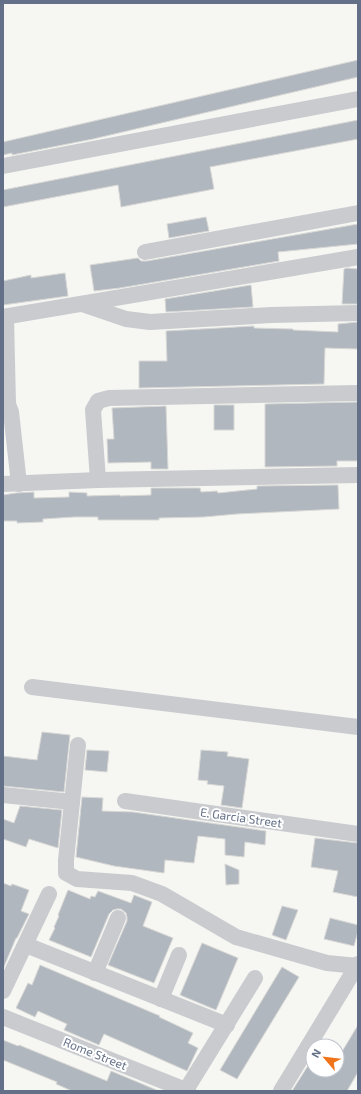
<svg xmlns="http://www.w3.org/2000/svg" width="361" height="1094" font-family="'Exo 2',sans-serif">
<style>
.building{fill:#b1b7be;stroke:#d8d8d6}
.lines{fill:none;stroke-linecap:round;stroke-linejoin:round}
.street{stroke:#c9cbcf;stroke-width:16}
.labels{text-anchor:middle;stroke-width:4;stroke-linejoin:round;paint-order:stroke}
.street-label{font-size:12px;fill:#637087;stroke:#fff}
</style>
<rect width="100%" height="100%" fill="#f6f7f3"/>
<g class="building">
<polygon points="358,60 358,77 93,139 12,155 12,153 3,155 3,142"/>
<polygon points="358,120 358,139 210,167 214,189 121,207 118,185 3,207 3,190"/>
<polygon points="206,217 209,231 169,238 167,224"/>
<polygon points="358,224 358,244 278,252 279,261 120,288 94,291 90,265 138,258 141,261 147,261"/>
<polygon points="347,268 358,269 358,304 342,304 344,269"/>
<polygon points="65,273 68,296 3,305 3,281 31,275 31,278"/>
<polygon points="251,285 253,307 166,312 165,299"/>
<polygon points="358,322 358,349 325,348 324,384 139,388 139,361 167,361 166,331 254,326 254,328 293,329 293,330 338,332 338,324"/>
<polygon points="358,402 358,461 337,461 337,466 265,467 265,404"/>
<rect x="214" y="405" width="20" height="25"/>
<polygon points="166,406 168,469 151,469 151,462 108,463 107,439 114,439 112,408"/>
<polygon points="338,485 339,509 237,514 204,517 159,518 159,520 98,520 98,517 74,517 43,519 43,522 17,523 17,521 3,521 3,495 16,493 34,492 34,498 69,497 69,492 87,493 87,496 120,495 120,496 151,495 151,488 200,488 201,492 217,491 218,493 257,489 257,486"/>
<polygon points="42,732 70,735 64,792 3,786 3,756 37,760"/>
<polygon points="87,750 109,751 107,772 85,770"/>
<polygon points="201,750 228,752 227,756 249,759 242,808 221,805 224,786 207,784 208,781 198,780"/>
<polygon points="82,797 103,798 102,811 133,812 266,831 265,845 245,842 244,857 225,855 225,839 198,836 194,863 165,860 164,873 114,866 76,857"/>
<polygon points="20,806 62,810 58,848 29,839 26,847 3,839 3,819 14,823"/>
<polygon points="315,838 358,843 358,897 333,892 338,871 311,867"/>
<polygon points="225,864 239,870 239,884 226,885"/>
<polygon points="3,883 11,886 12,884 29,890 21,911 29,914 17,938 16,938 3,969"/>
<polygon points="68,890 90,899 91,896 95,897 98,891 131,903 134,895 152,902 143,926 173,938 154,983 108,965 127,921 127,917 126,913 121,909 117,909 113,910 109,914 91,957 49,940 55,928 54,927 59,916 58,915"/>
<polygon points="282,906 298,910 286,940 272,935"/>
<polygon points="330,918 358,925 358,931 354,946 324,939"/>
<polygon points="202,943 238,958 216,1010 180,995"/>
<polygon points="40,965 160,1016 159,1017 193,1033 188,1043 198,1048 187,1071 104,1034 99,1045 64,1030 67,1024 38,1011 35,1017 16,1008 28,983 32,985"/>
<polygon points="282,967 299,977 237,1079 220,1070"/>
<polygon points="358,1025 358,1072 347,1091 292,1091 311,1061 313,1062 313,1070 326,1070 330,1072 331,1070 337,1070 337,1060"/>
<polygon points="3,1040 18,1046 19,1045 107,1081 111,1071 159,1091 72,1091 56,1084 57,1082 3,1060"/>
</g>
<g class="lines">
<g class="street">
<polyline points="3,166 358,99"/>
<polyline points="145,252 358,213"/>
<polyline points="82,304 126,319 150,322 271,315 358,313"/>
<polyline points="3,317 358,257"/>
<polyline points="6,317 8,404"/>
<polyline points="3,400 8,404 11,412 19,484"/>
<polyline points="98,480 93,410 98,401 109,398 358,393"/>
<polyline points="3,484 98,480 358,475"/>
<polyline points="32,687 358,727"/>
<polyline points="78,745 66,860 66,873 77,879 132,883 162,894 236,937 327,963 358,966"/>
<polyline points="3,795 72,802"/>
<polyline points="125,801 358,834"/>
<polyline points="26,945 227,1025"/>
<polyline points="95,973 118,918"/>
<polyline points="3,991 49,894"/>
<polyline points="161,999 179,955"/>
<polyline points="3,1017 188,1091"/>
<polyline points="186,1090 255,978"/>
<polyline points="281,1091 358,964"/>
</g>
</g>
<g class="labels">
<g class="street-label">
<text transform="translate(241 818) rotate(8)" y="4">E. Garcia Street</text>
<text transform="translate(95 1054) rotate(22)" y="4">Rome Street</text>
</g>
</g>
<rect width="361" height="1094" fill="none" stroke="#637087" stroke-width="8"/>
<g transform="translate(325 1058) rotate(298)"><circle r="19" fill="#ffffff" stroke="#c1c6cf"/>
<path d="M0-3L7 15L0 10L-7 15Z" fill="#f0751a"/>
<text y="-6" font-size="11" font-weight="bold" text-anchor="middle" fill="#637087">N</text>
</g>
</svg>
